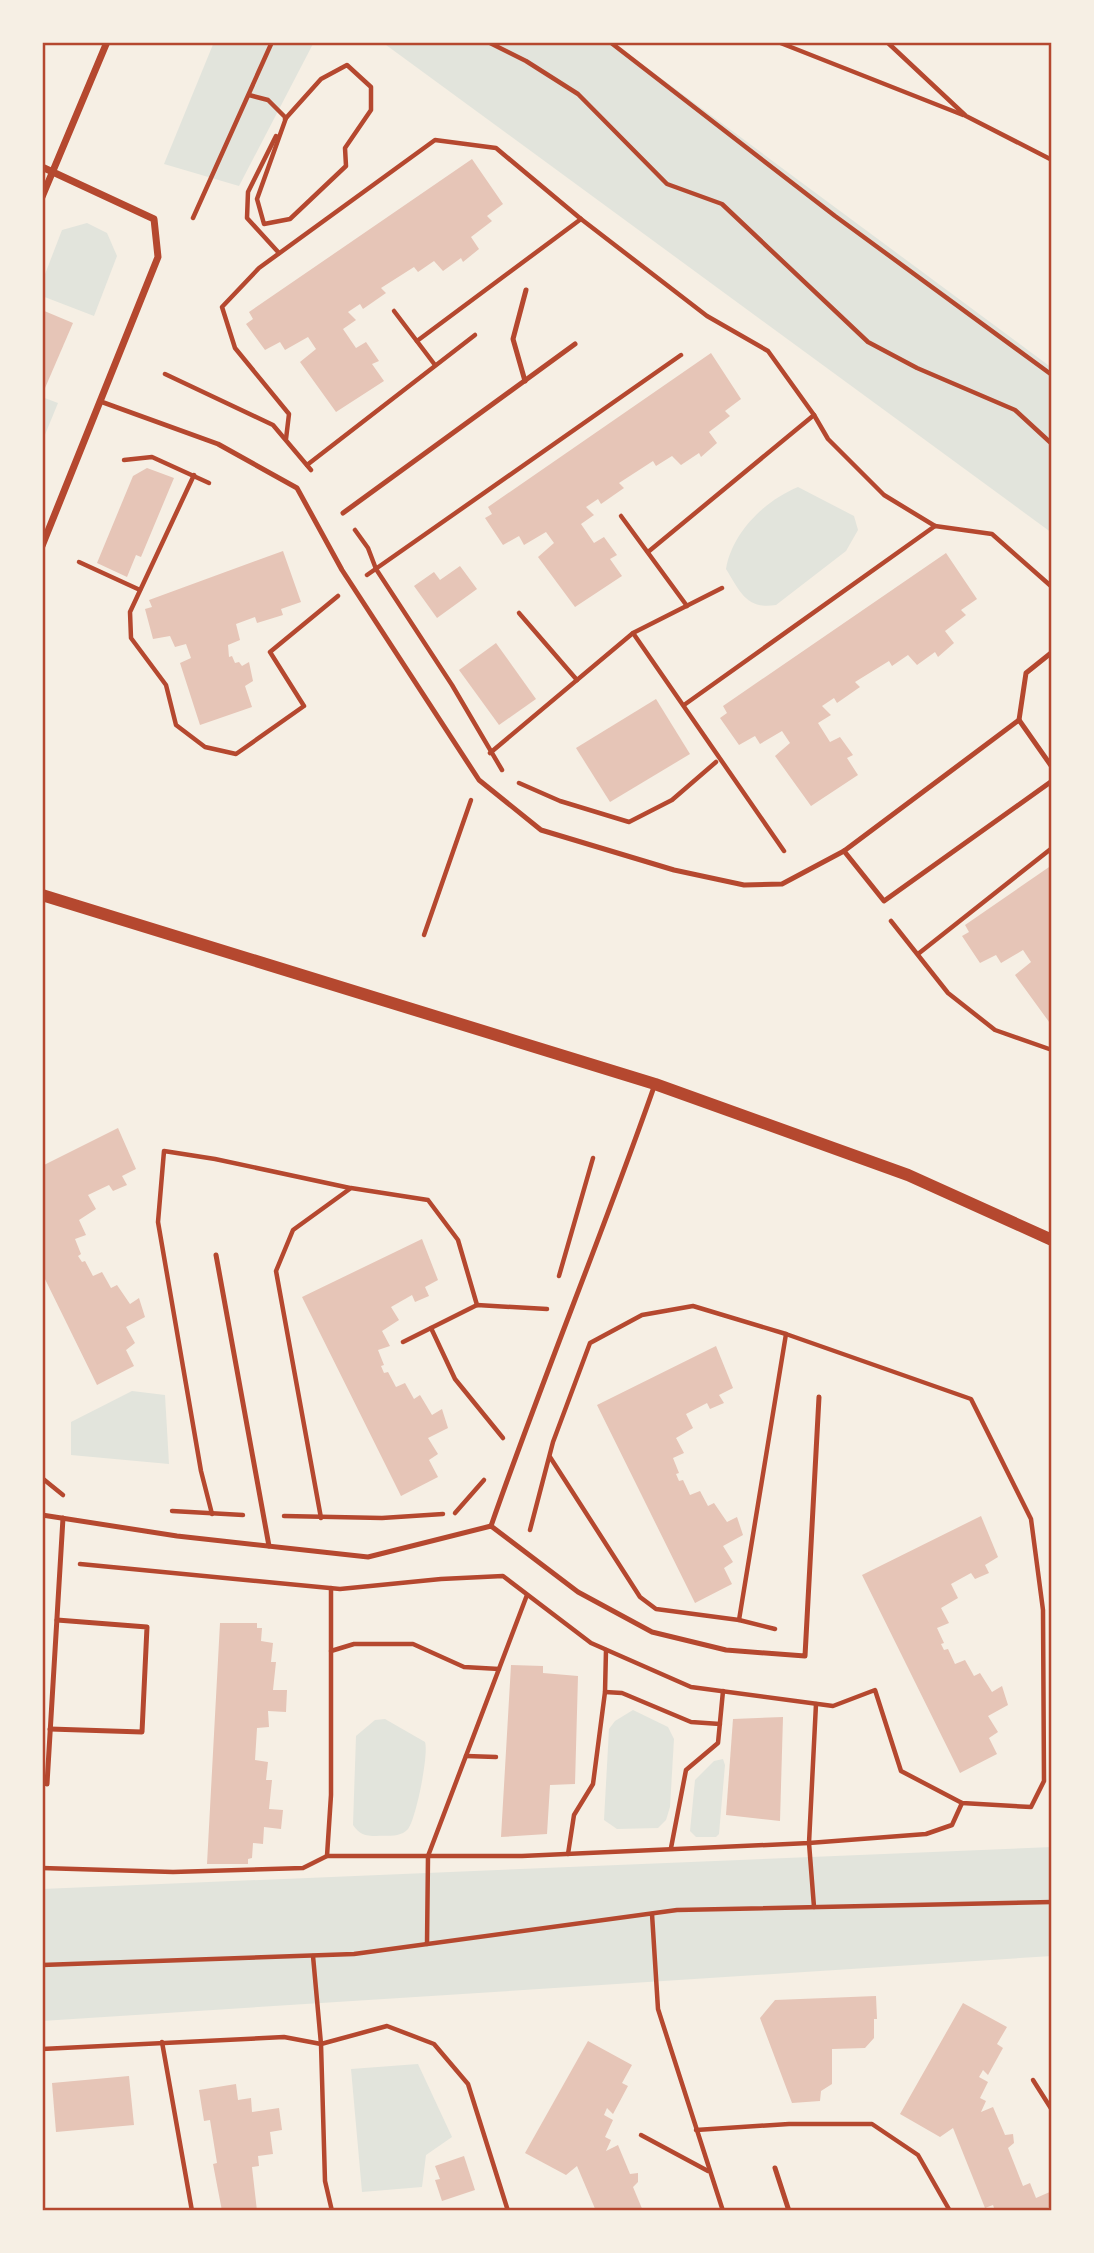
<svg xmlns="http://www.w3.org/2000/svg" width="1094" height="2253" font-family="'Fira Sans Condensed',sans-serif">
<style>
.green{fill:#e2e4dc}
.building{fill:#e6c5b7}
.lines{fill:none;stroke-linecap:round;stroke-linejoin:round}
.path{stroke:#b5482f;stroke-width:4.5}
.service{stroke:#b5482f;stroke-width:5}
.minor{stroke:#b5482f;stroke-width:7}
.tertiary{stroke:#b5482f;stroke-width:12}
.neatline{fill:none;stroke:#b5482f;stroke-width:2.5}
</style>
<rect width="100%" height="100%" fill="#f6efe4"/>
<g class="green">
<polygon points="214,42 314,42 239,186 164,164"/>
<polygon points="382,42 612,42 1052,368 1052,533"/>
<polygon points="87,223 107,233 117,256 94,316 42,296 42,282 62,230"/>
<polygon points="42,397 58,403 42,442"/>
<path d="M798,487L854,516L858,530L846,551L776,605C746,610 740,591 726,569C732,533 764,501 798,487Z"/>
<polygon points="132,1391 165,1395 169,1464 71,1455 71,1422"/>
<polygon points="633,1710 668,1727 674,1739 670,1807 666,1820 658,1828 617,1829 604,1820 609,1729 615,1721"/>
<path d="M385,1719L425,1742C429,1754 416,1819 408,1829C400,1838 387,1835 376,1836C365,1836 359,1834 353,1825L356,1736L375,1720Z"/>
<polygon points="723,1759 725,1765 719,1834 716,1837 696,1837 690,1831 695,1780 714,1761"/>
<polygon points="1052,1847 1052,1956 42,2021 42,1889"/>
<polygon points="418,2064 452,2137 426,2155 422,2187 362,2192 351,2069"/>
</g>
<g class="building">
<polygon points="472,159 503,204 487,216 492,221 471,237 479,249 463,262 461,258 443,271 434,261 418,272 414,267 381,288 386,293 363,309 360,304 348,312 356,320 343,329 356,348 366,342 379,361 372,364 384,381 336,412 300,362 316,349 308,337 285,350 280,342 265,350 246,324 253,319 249,312"/>
<polygon points="42,310 73,323 42,395"/>
<polygon points="711,353 741,399 725,411 730,416 709,432 717,443 701,457 699,453 681,465 672,456 656,466 653,461 619,483 624,488 601,504 598,499 586,507 594,515 581,524 594,543 604,537 617,555 610,559 622,576 575,607 538,557 554,543 546,532 524,545 519,536 503,545 485,518 492,514 488,507"/>
<polygon points="147,468 174,478 141,557 136,555 127,577 97,563 133,476"/>
<polygon points="283,551 301,602 281,609 283,615 257,623 255,617 236,624 240,640 228,645 229,657 232,656 235,663 239,662 242,666 249,662 253,681 245,686 252,707 200,725 180,663 191,658 186,644 175,647 170,636 153,639 145,609 152,607 149,600"/>
<polygon points="946,553 977,599 961,610 966,615 945,631 954,643 938,657 935,652 917,665 908,655 892,666 889,661 855,682 860,687 837,703 834,698 822,706 831,715 818,723 830,742 840,737 853,755 847,758 858,775 811,806 775,756 790,743 782,731 760,744 755,736 739,745 720,718 727,713 723,706"/>
<polygon points="460,566 477,589 437,618 414,586 434,572 440,580"/>
<polygon points="496,643 536,699 499,725 459,670"/>
<polygon points="656,699 690,754 610,802 576,748"/>
<polygon points="1052,865 1052,1026 1015,975 1031,962 1023,950 1001,963 996,955 980,963 962,936 969,932 965,925"/>
<polygon points="118,1128 136,1169 122,1176 127,1185 113,1191 109,1185 88,1195 96,1209 79,1220 86,1235 75,1239 81,1254 78,1256 82,1262 85,1261 93,1276 102,1272 111,1288 117,1285 130,1304 139,1298 145,1317 126,1327 135,1343 126,1350 134,1366 97,1385 42,1273 42,1166"/>
<polygon points="422,1239 438,1280 425,1287 429,1296 415,1302 412,1295 391,1307 399,1320 382,1331 390,1346 378,1350 384,1365 381,1366 384,1373 388,1372 396,1387 405,1383 414,1399 420,1395 432,1415 442,1409 448,1428 428,1438 438,1454 429,1460 438,1477 401,1496 302,1297"/>
<polygon points="716,1346 733,1388 719,1395 724,1403 710,1409 707,1403 686,1414 693,1428 676,1438 684,1453 673,1458 679,1473 676,1474 679,1481 683,1480 690,1495 700,1491 708,1506 714,1503 727,1522 737,1517 743,1535 723,1546 733,1562 724,1568 732,1584 695,1603 597,1405"/>
<polygon points="981,1516 998,1557 985,1565 989,1573 975,1579 971,1573 951,1584 958,1598 941,1608 949,1623 937,1628 944,1643 941,1644 944,1650 948,1649 955,1664 965,1660 974,1676 980,1673 992,1692 1002,1686 1008,1705 988,1716 998,1732 989,1738 997,1754 960,1773 862,1575"/>
<polygon points="220,1623 257,1623 257,1628 262,1628 261,1641 273,1643 271,1662 276,1662 273,1690 287,1690 286,1712 268,1711 269,1727 257,1728 255,1760 268,1762 266,1780 272,1780 269,1809 283,1810 281,1829 264,1827 263,1844 253,1843 252,1858 248,1859 248,1864 207,1864"/>
<polygon points="511,1665 543,1666 543,1673 578,1676 575,1784 550,1785 547,1834 501,1837"/>
<polygon points="783,1717 780,1821 726,1815 733,1719"/>
<polygon points="876,1996 877,2019 874,2019 874,2038 865,2048 832,2049 832,2084 821,2091 820,2101 792,2103 760,2018 775,2000"/>
<polygon points="963,2003 1007,2027 997,2044 1003,2048 988,2075 983,2070 979,2077 988,2082 980,2098 986,2101 981,2112 993,2107 1005,2135 1013,2134 1014,2143 1008,2148 1023,2186 1030,2183 1036,2198 1052,2191 1052,2206 1045,2209 1046,2211 995,2211 993,2205 985,2208 953,2128 940,2137 900,2114"/>
<polygon points="588,2041 632,2065 622,2083 628,2086 613,2114 607,2108 604,2115 613,2120 605,2137 611,2140 606,2151 618,2145 630,2174 638,2173 638,2182 633,2187 643,2211 596,2211 577,2166 566,2175 525,2153"/>
<polygon points="129,2076 134,2125 56,2132 52,2083"/>
<polygon points="236,2084 238,2100 251,2098 252,2112 279,2108 282,2130 270,2132 273,2154 258,2156 259,2166 252,2167 257,2211 222,2211 213,2164 217,2163 210,2120 204,2121 199,2090"/>
<polygon points="464,2156 475,2190 442,2201 435,2180 440,2179 435,2166"/>
</g>
<g class="lines">
<g class="path">
<polyline points="488,42 526,61 578,94 667,184 722,204 868,342 917,368 1015,410 1052,444"/>
<polyline points="610,42 835,216 1052,375"/>
<polyline points="778,42 963,115"/>
<polyline points="887,42 966,116 1052,160"/>
<polygon points="347,65 371,87 371,110 345,148 346,166 290,219 264,224 257,199 286,118 321,79"/>
<polyline points="249,95 268,100 286,118 285,119"/>
<polyline points="276,136 248,192 247,218 279,253"/>
<polyline points="193,218 272,42"/>
<polyline points="394,311 435,365"/>
<polyline points="417,341 581,219"/>
<polyline points="165,374 273,425 311,470"/>
<polyline points="286,439 289,414 235,348 222,307 259,268 435,140 496,148 581,219 707,316 768,351 814,415 828,439 884,495 935,526"/>
<polyline points="124,460 152,457 209,483"/>
<polyline points="307,465 475,335"/>
<polyline points="194,475 130,612 131,638 166,685 176,725 205,747 236,754 304,706 270,652 338,596"/>
<polyline points="621,516 687,606"/>
<polyline points="355,530 368,548 376,569 452,685 502,770"/>
<polyline points="648,552 814,415"/>
<polyline points="79,562 140,590"/>
<polyline points="367,575 681,355"/>
<polyline points="519,613 577,680"/>
<polyline points="633,633 784,851"/>
<polyline points="684,705 935,526 992,534 1052,587"/>
<polyline points="490,753 633,633 722,588"/>
<polyline points="519,783 560,801 629,822 672,800 716,762"/>
<polyline points="891,921 948,993 995,1030 1052,1050"/>
<polyline points="424,935 471,800"/>
<polyline points="918,954 1052,848"/>
<polyline points="559,1276 593,1158"/>
<polyline points="431,1328 455,1379 503,1438"/>
<polyline points="403,1342 477,1305 547,1309"/>
<polyline points="550,1457 640,1597 656,1609 739,1620 775,1629"/>
<polyline points="42,1478 63,1495"/>
<polyline points="172,1511 243,1515"/>
<polyline points="455,1513 484,1480"/>
<polyline points="212,1514 201,1471 158,1222 164,1151 215,1159 350,1188"/>
<polyline points="284,1516 382,1518 443,1514"/>
<polyline points="321,1518 276,1271 293,1230 351,1188 428,1200 458,1240 477,1305"/>
<polyline points="530,1530 553,1442 590,1343 642,1315 693,1306 786,1334 739,1620"/>
<polyline points="80,1564 340,1589 441,1579 503,1576 591,1643 691,1687 833,1706 875,1690 901,1771 962,1803 1031,1807 1044,1781 1043,1610 1031,1519 971,1399 786,1334"/>
<polyline points="331,1651 354,1644 413,1644 464,1667 499,1669"/>
<polyline points="605,1692 622,1693 691,1722 720,1724"/>
<polyline points="466,1756 496,1757"/>
<polyline points="671,1848 686,1770 718,1743 723,1691"/>
<polyline points="568,1854 574,1815 593,1784 605,1692 606,1650"/>
<polyline points="327,1856 331,1795 331,1588"/>
<polyline points="42,1868 173,1872 303,1868 327,1856 522,1856 809,1843 926,1834 952,1825 962,1803"/>
<polyline points="814,1907 809,1843 816,1704"/>
<polyline points="652,1914 658,2009 723,2211"/>
<polyline points="427,1944 428,1856 527,1595"/>
<polyline points="313,1956 321,2044 325,2181 332,2211"/>
<polyline points="42,1965 354,1954 677,1910 1052,1902"/>
<polyline points="162,2042 192,2211"/>
<polyline points="42,2049 284,2037 321,2044 387,2026 434,2044 468,2084 508,2211"/>
<polyline points="1033,2080 1052,2110"/>
<polyline points="696,2130 789,2124 872,2124 918,2155 950,2211"/>
<polyline points="641,2135 708,2171"/>
</g>
<g class="service">
<polyline points="525,381 513,339 526,290"/>
<polyline points="102,402 218,444 297,488 342,570 479,780 541,830 674,870 744,885 782,884 844,851 1019,720 1052,767"/>
<polyline points="343,513 575,344"/>
<polyline points="1019,720 1026,673 1051,653"/>
<polyline points="844,851 884,901 1052,781"/>
<polyline points="216,1255 269,1546"/>
<polyline points="42,1515 177,1536 368,1557 491,1526 578,1592 652,1632 726,1650 805,1656 819,1397"/>
<path d="M491,1526C543,1377 603,1233 655,1084"/>
<polyline points="50,1729 142,1732 147,1627 57,1620"/>
<polyline points="47,1784 63,1518"/>
<polyline points="775,2168 789,2211"/>
</g>
<g class="minor">
<polyline points="42,167 154,219 158,257 42,546"/>
<polyline points="42,197 107,42"/>
</g>
<polyline class="tertiary" points="42,895 655,1084 908,1175 1052,1240"/>
</g>
<rect width="1094" height="2253" fill="none" stroke="#f6efe4" stroke-width="88"/>
<rect x="44" y="44" width="1006" height="2165" class="neatline"/>
</svg>
